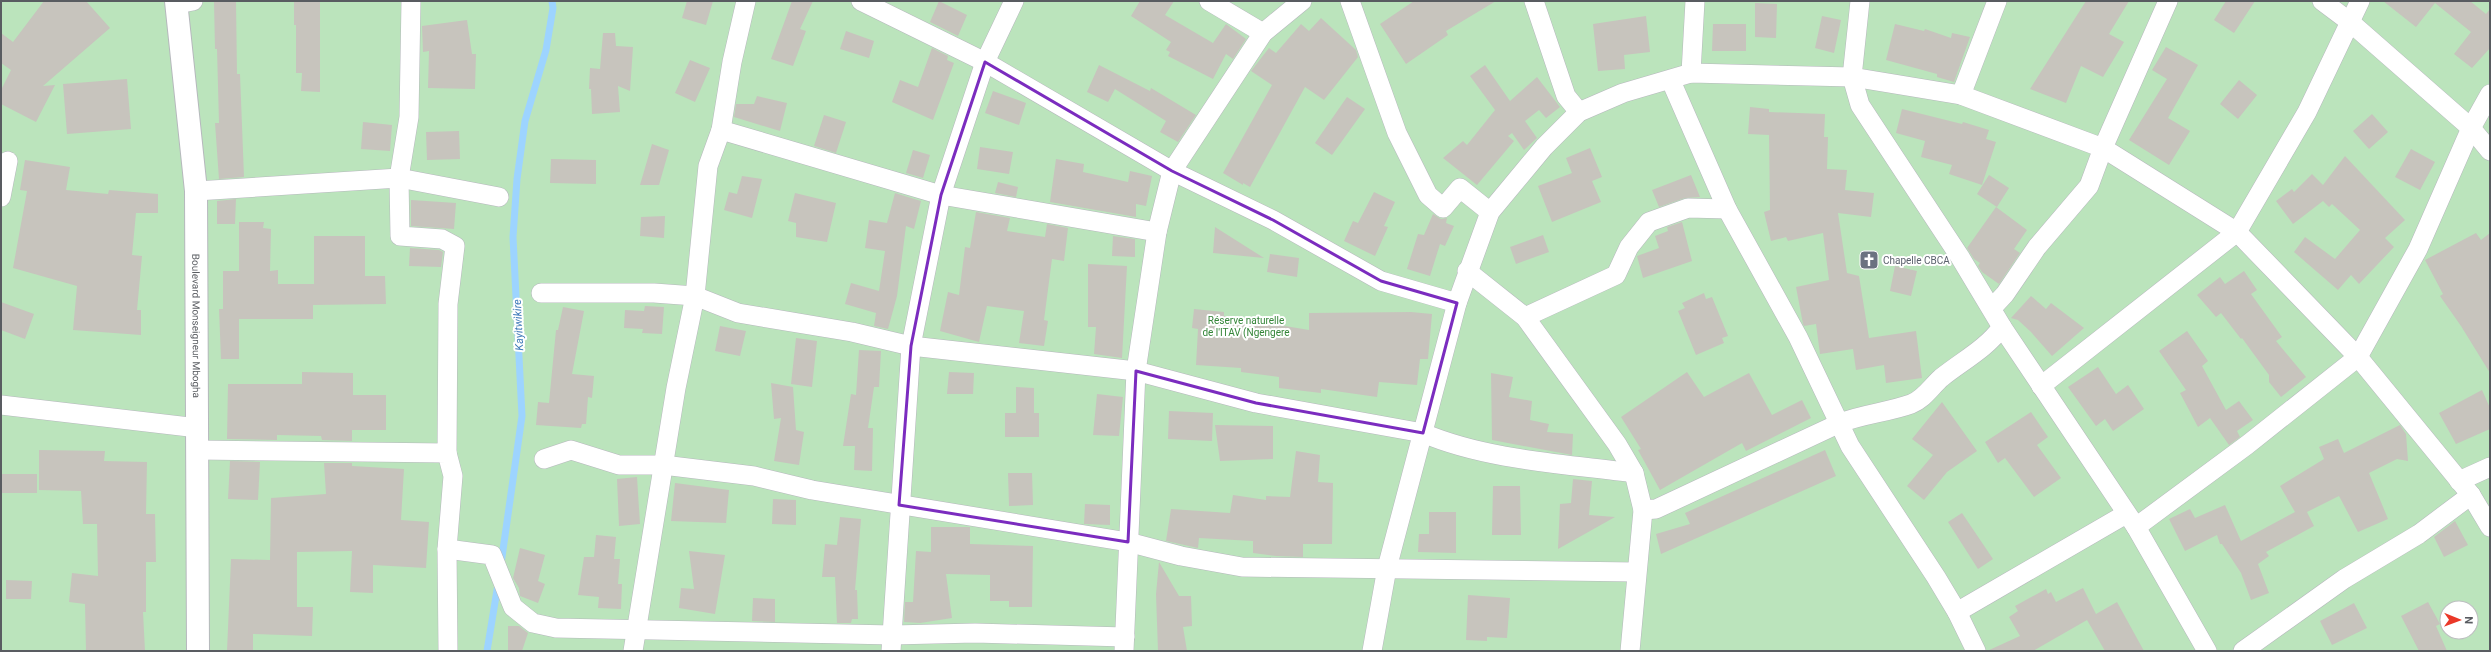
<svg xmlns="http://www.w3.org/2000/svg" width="2491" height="652" font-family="Roboto,sans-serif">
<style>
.green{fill:#bbe4bc;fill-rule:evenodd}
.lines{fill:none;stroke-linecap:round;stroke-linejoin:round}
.stream{stroke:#9dd4ff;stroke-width:7}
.building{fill:#c7c4bd}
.minor-casing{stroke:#b6b8bd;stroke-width:20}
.tertiary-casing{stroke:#b6b8bd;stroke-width:24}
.minor{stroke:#fff;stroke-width:19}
.tertiary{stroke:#fff;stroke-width:22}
.marked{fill:none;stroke:#7b2cbf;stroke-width:3;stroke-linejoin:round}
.labels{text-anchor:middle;stroke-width:4;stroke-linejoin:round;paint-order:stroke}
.worship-label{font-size:10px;fill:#5b616d;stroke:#fff;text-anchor:start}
.park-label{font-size:10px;fill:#348538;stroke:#fff}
.street-label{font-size:10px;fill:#595c61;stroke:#fff}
.water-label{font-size:11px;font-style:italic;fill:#3d79b9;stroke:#fff}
</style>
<rect width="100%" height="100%" fill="#ece9e0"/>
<path class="green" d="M1,1H2490V651H1ZM2447,608H2471V632H2447Z"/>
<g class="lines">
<g class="stream">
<polyline points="501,564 522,416 513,237 517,179 525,121 546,50 553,8 552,1"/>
<polyline points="487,651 498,584"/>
</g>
</g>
<g class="building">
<polygon points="44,1 86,1 110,28 43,86 55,85 36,122 1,104 1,90 11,70 1,63 1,33 13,42"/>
<polygon points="294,1 320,1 320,92 301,91 302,73 296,73 296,25 294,25"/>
<polygon points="687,1 713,1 706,25 682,18"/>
<polygon points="792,1 813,1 800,29 806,31 793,66 771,59"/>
<polygon points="939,1 967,15 958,36 930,22"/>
<polygon points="1140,1 1174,1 1165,15 1213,43 1226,24 1246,39 1233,59 1226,54 1213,79 1168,56 1170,52 1166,50 1171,42 1131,16"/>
<polygon points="1414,1 1496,1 1446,31 1448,35 1406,64 1380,24"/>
<polygon points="2086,1 2129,1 2109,34 2124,42 2103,77 2081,66 2066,103 2030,89"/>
<polygon points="2226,1 2255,1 2234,33 2214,20"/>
<polygon points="2383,1 2470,1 2486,14 2490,9 2490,48 2472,68 2454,54 2471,32 2435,3 2416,27"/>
<polygon points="214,2 236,2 237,74 240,74 244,177 219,179 215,123 219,123 217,49 215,49"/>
<polygon points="1755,3 1777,4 1776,38 1755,37"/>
<polygon points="1646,16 1650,52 1624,55 1625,69 1598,71 1593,24"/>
<polygon points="1822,16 1841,20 1834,53 1815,48"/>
<polygon points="1321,18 1356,50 1358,57 1324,100 1305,87 1250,187 1243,183 1243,185 1223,173 1272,85 1251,71 1269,48 1276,53 1301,24 1309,31"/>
<polygon points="467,20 472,54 476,54 475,89 428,88 429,51 423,52 422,26"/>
<polygon points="1713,24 1746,24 1746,51 1712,51"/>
<polygon points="1895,24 1924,31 1925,29 1951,38 1952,33 1970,37 1954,82 1937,77 1937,74 1886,60"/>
<polygon points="846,31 874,41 869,58 840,49"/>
<polygon points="603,33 615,33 616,46 633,47 630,91 618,86 620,112 592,114 591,89 589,89 590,68 600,69"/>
<polygon points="2166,47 2198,65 2168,118 2190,131 2169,165 2129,140 2167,79 2152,70"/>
<polygon points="932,48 948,56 947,60 954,63 933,120 892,102 900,80 918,87"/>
<polygon points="690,60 710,68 695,102 675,93"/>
<polygon points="1099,65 1150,91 1151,88 1196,115 1178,142 1160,132 1166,121 1115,89 1108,102 1087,92"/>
<polygon points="1485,65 1510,101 1537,77 1560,107 1546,118 1539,110 1525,121 1537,138 1524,150 1512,133 1508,136 1514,141 1477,185 1443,158 1463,141 1467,145 1495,110 1470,76"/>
<polygon points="127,79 131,129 67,134 63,84"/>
<polygon points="2239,80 2257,95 2238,119 2220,104"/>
<polygon points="993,91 1026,103 1019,125 985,113"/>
<polygon points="757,96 787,103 780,131 734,117 736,104 754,104"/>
<polygon points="1347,97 1365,109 1332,155 1315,143"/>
<polygon points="1750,107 1769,109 1769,112 1825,114 1824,137 1828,137 1827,169 1847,170 1845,190 1874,193 1871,217 1838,213 1847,273 1859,276 1869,338 1916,331 1922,378 1886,383 1884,365 1856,370 1853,349 1820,354 1816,324 1804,326 1803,324 1796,287 1829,280 1823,233 1788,241 1786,237 1771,241 1764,212 1770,210 1769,135 1748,134"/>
<polygon points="1902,109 1962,124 1963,122 1989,130 1986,139 1996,142 1982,185 1949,174 1952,165 1921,157 1925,141 1896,133"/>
<polygon points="2372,114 2388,132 2369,149 2353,131"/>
<polygon points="824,115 846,122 836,153 814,146"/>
<polygon points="363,122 392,125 390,151 361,149"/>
<polygon points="459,131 460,159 427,160 426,132"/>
<polygon points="652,144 669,150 659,185 640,185"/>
<polygon points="980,147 1013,152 1009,174 977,169"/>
<polygon points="1590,148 1602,177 1592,181 1601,202 1552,222 1538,186 1572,173 1566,158"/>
<polygon points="2411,149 2435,162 2420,190 2395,177"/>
<polygon points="913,150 930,155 923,178 906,173"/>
<polygon points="2345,156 2405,220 2385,238 2394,247 2359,284 2351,275 2338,290 2294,252 2305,237 2335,259 2360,230 2332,204 2329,207 2323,201 2293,224 2276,201 2292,189 2294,192 2312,174 2323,185"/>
<polygon points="551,159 596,160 596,184 550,183"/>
<polygon points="1056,159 1084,164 1083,172 1128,182 1130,171 1152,176 1146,206 1136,204 1136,217 1050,202"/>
<polygon points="25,160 70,167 66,190 108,194 109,190 158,194 158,213 136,213 132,255 142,256 137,310 141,310 141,335 73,330 77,286 13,268 27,191 20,190"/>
<polygon points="1691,175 1700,197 1685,198 1659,207 1652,190"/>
<polygon points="1989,175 2009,188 1997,207 1977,194"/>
<polygon points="742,176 762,179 752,218 724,210 729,192 737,194"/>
<polygon points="998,182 1018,187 1016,197 995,193"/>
<polygon points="1374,192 1395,202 1384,226 1388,227 1375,256 1344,241 1353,221 1358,223"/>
<polygon points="795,193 836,203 827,242 796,237 796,223 788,221"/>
<polygon points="895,193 921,201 914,229 906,226 897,296 888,329 874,326 876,313 845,304 851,283 879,291 885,251 865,248 869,220 887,223"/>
<polygon points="236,199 235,224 217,224 217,201"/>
<polygon points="411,200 456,203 454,229 411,226"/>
<polygon points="1996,207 2027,230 2014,249 2020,253 1999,284 1982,272 1978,266 1980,263 1974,259 1967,248"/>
<polygon points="976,212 1010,218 1007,231 1045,237 1047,224 1068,228 1064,261 1052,259 1044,320 1048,321 1044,346 1019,343 1024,311 987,306 979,342 940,331 948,292 959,295 965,247 970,248"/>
<polygon points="1433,214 1441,219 1447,218 1446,223 1454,226 1445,246 1440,244 1430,276 1407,269 1418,234 1424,235"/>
<polygon points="665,216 664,238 640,236 641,217"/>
<polygon points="239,222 264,222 263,228 271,229 270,271 278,270 278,284 314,284 314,236 365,236 365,276 385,276 386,304 313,305 313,319 239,319 239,359 221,359 219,309 223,309 223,271 239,271"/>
<polygon points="1682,222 1692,261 1643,278 1637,256 1659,248 1655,236 1668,231 1667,227"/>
<polygon points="1215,227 1264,258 1213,253"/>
<polygon points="2476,233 2481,240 2490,233 2490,373 2461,326 2440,296 2443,294 2425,260"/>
<polygon points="1543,235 1549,252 1516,264 1510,247"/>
<polygon points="1113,236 1135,239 1135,257 1112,256"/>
<polygon points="410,248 439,250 443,252 441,267 409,266"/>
<polygon points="1270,254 1299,258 1297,277 1267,272"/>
<polygon points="1088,264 1127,266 1122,358 1094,354 1096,327 1088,327"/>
<polygon points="1895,266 1917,271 1911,296 1890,291"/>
<polygon points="2244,271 2257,290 2251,294 2282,337 2276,341 2306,377 2281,397 2269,382 2269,375 2242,338 2241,339 2221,313 2216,317 2197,295 2220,277 2225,284"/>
<polygon points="1704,293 1706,299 1712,297 1728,336 1722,338 1724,343 1696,355 1678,311 1685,308 1682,303"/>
<polygon points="2031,296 2046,309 2051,303 2084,328 2052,356 2031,332 2018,320 2011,318"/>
<polygon points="1,302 34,314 25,339 1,330"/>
<polygon points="645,306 664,307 662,334 642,333 643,329 624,328 625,310 644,311"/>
<polygon points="563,307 584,311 572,374 594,376 592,398 588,397 586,424 582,424 581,428 536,425 538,402 549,403 556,330 558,330"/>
<polygon points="1194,309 1224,312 1224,316 1309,330 1309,313 1411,312 1432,314 1428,359 1420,359 1417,385 1379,382 1377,397 1321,389 1321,393 1279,388 1279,377 1241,372 1241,368 1196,365 1198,329 1192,328"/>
<polygon points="720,326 746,331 740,356 715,351"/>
<polygon points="2187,331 2208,361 2202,366 2226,410 2239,401 2253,420 2237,431 2240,437 2229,445 2210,418 2198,427 2180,393 2186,390 2159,351"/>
<polygon points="796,338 817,341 812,387 791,384"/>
<polygon points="859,350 881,351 879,387 874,387 868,428 873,428 872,471 854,470 855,446 843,446 851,394 856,395"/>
<polygon points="2098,367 2116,394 2128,385 2144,409 2113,431 2105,419 2096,426 2068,387"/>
<polygon points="302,372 353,373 353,395 386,395 386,430 352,430 352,441 322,440 321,436 277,435 277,440 227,439 228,384 302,384"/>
<polygon points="949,372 974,373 973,394 947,394"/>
<polygon points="1687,372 1704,397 1749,373 1772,415 1802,400 1811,418 1746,451 1742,443 1660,490 1638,450 1641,449 1621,417"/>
<polygon points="1491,373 1513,377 1509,397 1532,401 1530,420 1549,424 1547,432 1573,434 1572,455 1492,440"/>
<polygon points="771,383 793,387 796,430 804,432 799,465 774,461 781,418 774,419"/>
<polygon points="1016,387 1034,388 1034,413 1039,413 1039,437 1005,437 1005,413 1016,413"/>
<polygon points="2482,390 2490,408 2490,429 2456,444 2439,413"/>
<polygon points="1097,394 1123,397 1119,436 1093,435"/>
<polygon points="1942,402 1977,451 1947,472 1924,500 1907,486 1933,455 1912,439"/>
<polygon points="1169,411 1213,413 1212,441 1168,439"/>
<polygon points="2031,412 2048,437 2037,445 2061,478 2034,497 2005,458 1998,463 1985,442"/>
<polygon points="1215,425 1273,426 1273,459 1220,461"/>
<polygon points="2400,425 2406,434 2408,461 2397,459 2369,473 2388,519 2358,532 2339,496 2307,512 2314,526 2266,552 2269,556 2258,564 2269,593 2251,600 2241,573 2222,544 2220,544 2217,535 2185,551 2169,519 2190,509 2195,518 2225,505 2241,541 2295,512 2280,486 2324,459 2319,447 2338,439 2344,453"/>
<polygon points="39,450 105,451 104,461 147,462 146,514 155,514 156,562 146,562 146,612 143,612 145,651 86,651 85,604 69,602 72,573 98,576 97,524 83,524 81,491 39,490"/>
<polygon points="1825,450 1836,476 1661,554 1656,534 1690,524 1685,513"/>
<polygon points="1296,451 1320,455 1318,482 1333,483 1332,544 1303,544 1303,557 1276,556 1253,553 1253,541 1199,538 1198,548 1166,541 1171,509 1230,513 1233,495 1266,500 1266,496 1290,497"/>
<polygon points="230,461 260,462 258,500 228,499"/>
<polygon points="324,463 352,463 352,466 404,469 401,520 429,522 426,568 373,565 373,593 350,592 352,551 297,552 297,607 313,607 312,636 253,634 253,651 227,651 231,559 270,560 271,498 326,494"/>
<polygon points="1008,473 1032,473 1033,505 1009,506"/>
<rect x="1" y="474" width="36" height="19"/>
<polygon points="637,477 640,524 619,526 617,479"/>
<polygon points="1573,479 1592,481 1589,515 1615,517 1558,549 1560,504 1571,503"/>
<polygon points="675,483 729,490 726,523 671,521"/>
<polygon points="1493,486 1520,486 1521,535 1492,535"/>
<polygon points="773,499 796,500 796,525 772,524"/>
<polygon points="1085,504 1110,505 1110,525 1084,524"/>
<polygon points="1429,512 1456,512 1456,553 1418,552 1419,534 1429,534"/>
<polygon points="1962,513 1993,559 1978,569 1948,522"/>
<polygon points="840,517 861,519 855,590 857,590 858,619 852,619 851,623 837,623 835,577 822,577 825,544 837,545"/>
<polygon points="2455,521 2468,545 2444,557 2434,537"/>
<polygon points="931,527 970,527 970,544 1033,546 1032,607 1009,607 1009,601 990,601 990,575 946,574 952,618 920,623 904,622 905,602 913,602 916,551 931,552"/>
<polygon points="596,535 616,537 614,559 620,559 618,584 622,584 621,609 598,608 599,597 578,595 584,557 594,557"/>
<polygon points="520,548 545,555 538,581 545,584 538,603 520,596 519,588 513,578"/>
<polygon points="689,551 725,555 715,614 679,608 681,588 694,589"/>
<polygon points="1159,562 1179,596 1191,596 1192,626 1183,627 1187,651 1158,651 1156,594"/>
<polygon points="6,580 32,581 31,599 6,599"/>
<polygon points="2083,588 2096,614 2117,602 2144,651 2105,651 2087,620 2033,651 1987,651 2020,636 2009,617 2018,611 2015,606 2046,589 2048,594 2051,592 2056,602"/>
<polygon points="1468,595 1510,598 1507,638 1487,637 1487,641 1466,640"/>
<polygon points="753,598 775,599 775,622 752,621"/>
<polygon points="2428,602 2440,624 2436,626 2447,651 2419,651 2401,616"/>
<polygon points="2354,603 2367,628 2332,645 2320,621"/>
<polygon points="508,626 519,626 528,633 522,651 508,651"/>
</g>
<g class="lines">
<defs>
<g id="minor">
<polyline points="411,1 409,117 399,178 400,236 442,239 455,246 448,304 447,453"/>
<polyline points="861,1 985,62 1172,171 1273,220 1381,281 1457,303"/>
<polyline points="1209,1 1263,33"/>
<polyline points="1350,1 1397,133 1428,195 1443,208 1460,188 1490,212"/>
<polyline points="1534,1 1566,96 1579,112"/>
<polyline points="1860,1 1852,77 1860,105 1960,257 2002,327 2136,527 2207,651"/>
<polyline points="2322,1 2350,22 2471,128 2490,151"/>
<polyline points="177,4 193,1"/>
<polyline points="1691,73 1695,1"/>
<polyline points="1671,81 1727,209 1798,337 1850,446 1936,577 1957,612 1976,651"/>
<polyline points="1961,95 1997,1"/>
<polyline points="721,130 941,195 1157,232"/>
<polyline points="196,191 399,178 499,197"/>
<polyline points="1,197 8,161"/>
<polyline points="1467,271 1525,317 1617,444 1634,473 1643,510 1630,651"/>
<path d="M541,293H654L695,296L738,313L852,332L911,346L1136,371L1256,403L1423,433C1486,460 1566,464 1634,473"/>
<polyline points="1992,308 2005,294 2037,247 2089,186 2103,148 2168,1"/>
<polyline points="1525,317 1616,275 1629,247 1649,222 1688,208 1727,209"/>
<polyline points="2041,386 2237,232 2307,112 2360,1"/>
<polyline points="1,405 198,428"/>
<polyline points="198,450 447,453 453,476 447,549 492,555 513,607 533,623 556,628 893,635 975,633 1125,637"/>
<polyline points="544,459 571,450 619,465 663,465 754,476 812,490 1128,542 1181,556 1242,567 1635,572"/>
<polyline points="2459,481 2490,467"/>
<path d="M1643,510L1656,509L1840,423C1863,414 1889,412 1911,404C1924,399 1931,387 1941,378C1962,361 1986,349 2002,327"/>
<polyline points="2136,527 2247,445 2358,357 2418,249 2471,128 2490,94"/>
<polyline points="447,549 448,651"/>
<polyline points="1957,612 2126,514"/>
<polyline points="633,651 676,388 695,296 708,166 721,130 732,62 746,1"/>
<polyline points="891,651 911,346 941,195 985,62 1014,1"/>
<polyline points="1124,651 1136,371 1157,232 1172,171 1263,33 1302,1"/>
<polyline points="1372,651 1387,568 1457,303 1490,212 1544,147 1579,112 1623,93 1691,73 1852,77 1961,95 2103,148 2237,232 2358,357 2471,495 2490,527"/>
<polyline points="2243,651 2344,579 2419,534 2471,495"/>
</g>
<g id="tertiary">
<path id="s1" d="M176,1L196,191L198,651"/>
</g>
</defs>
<use href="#minor" class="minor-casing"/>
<use href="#tertiary" class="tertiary-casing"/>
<use href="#minor" class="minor"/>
<use href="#tertiary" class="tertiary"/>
</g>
<path class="marked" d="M985,62L1172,171L1273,220L1381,281L1457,303L1423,433L1256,403L1136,371L1128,542L899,505L911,346L941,195Z"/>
<defs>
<symbol id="church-square" viewBox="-11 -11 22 22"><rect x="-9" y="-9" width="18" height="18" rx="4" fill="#6b7280" stroke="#fff"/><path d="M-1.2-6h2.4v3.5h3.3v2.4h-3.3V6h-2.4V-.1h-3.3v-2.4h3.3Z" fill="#fff"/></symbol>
</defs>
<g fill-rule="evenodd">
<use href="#church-square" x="1858" y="249" width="22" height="22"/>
</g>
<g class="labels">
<g class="worship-label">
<text x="1883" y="264">Chapelle CBCA</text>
</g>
<g class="park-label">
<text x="1246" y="324">Réserve naturelle<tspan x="1246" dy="12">de l'ITAV (Ngengere</tspan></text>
</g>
<g class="street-label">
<text dy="4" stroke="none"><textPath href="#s1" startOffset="326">Boulevard Monseigneur Mbogha</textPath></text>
</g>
<g class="water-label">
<text transform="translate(518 325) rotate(-93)" y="4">Kayitwikire</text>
</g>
</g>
<rect width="2491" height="652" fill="none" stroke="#595c61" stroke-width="4"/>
<g transform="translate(2459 620) rotate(91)"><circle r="19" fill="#ffffff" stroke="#bdbec0"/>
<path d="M0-3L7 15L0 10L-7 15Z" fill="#ea3828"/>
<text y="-6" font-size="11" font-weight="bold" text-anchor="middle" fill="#595c61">N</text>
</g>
</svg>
